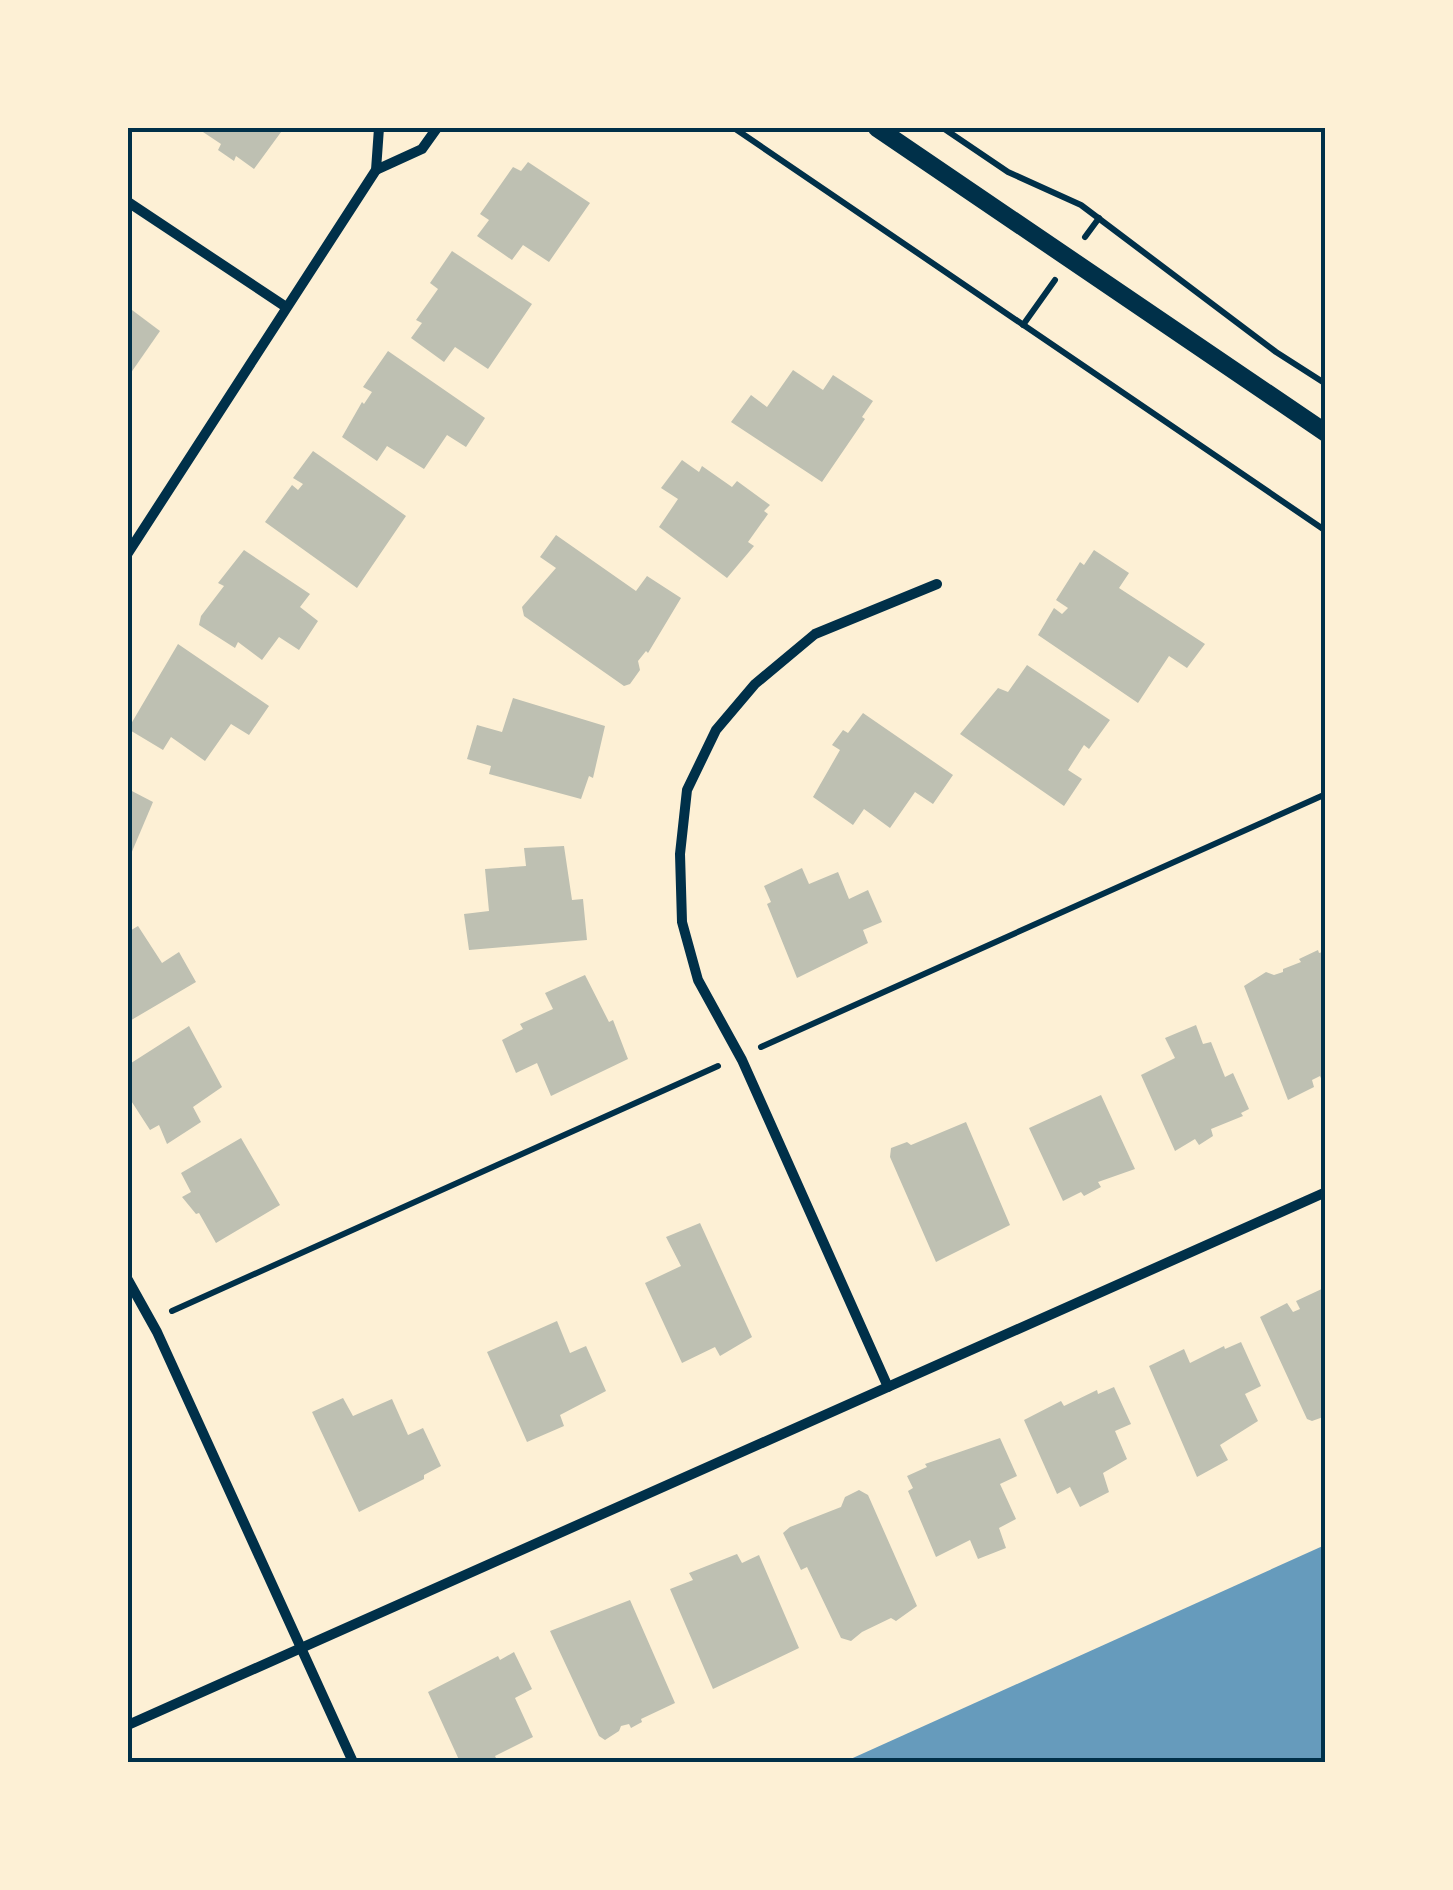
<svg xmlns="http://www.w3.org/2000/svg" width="1453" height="1890" font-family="'Alegreya Sans',sans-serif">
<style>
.water{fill:#669bbc}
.building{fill:#bec0b2}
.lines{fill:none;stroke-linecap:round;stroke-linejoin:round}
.path{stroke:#003049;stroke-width:6}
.minor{stroke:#003049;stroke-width:10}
.tertiary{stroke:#003049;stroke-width:18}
.neatline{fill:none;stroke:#003049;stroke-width:4}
</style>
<rect width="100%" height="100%" fill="#fdf0d5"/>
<polygon class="water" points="1325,1545 1325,1762 844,1762"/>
<g class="building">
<polygon points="197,128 284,128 254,169 236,156 234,161 218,150 221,144"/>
<polygon points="528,162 590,203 549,262 523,245 512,260 477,236 489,220 480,214 513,167 521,171"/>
<polygon points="452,251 532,304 488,369 455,347 444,362 411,338 422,323 416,320 438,289 430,283"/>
<polygon points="128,307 160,331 128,377"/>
<polygon points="388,351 485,418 466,447 447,435 424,469 387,446 377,461 342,437 362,402 364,404 372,392 363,387"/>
<polygon points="793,370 823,390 833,375 873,401 862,417 865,419 822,482 731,422 751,395 767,407"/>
<polygon points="313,451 406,516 357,588 265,522 292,485 298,490 303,484 293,478"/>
<polygon points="682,460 699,472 702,466 732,487 737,481 770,505 764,511 768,514 748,542 754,546 727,578 659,527 678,499 661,488"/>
<polygon points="556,535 636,591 647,576 681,598 648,653 646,651 638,661 640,670 630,684 624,686 524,616 522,607 556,568 540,557"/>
<polygon points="244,550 310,594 300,607 318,621 299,650 279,637 262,660 238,642 235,648 199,625 201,616 224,586 218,583"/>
<polygon points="1094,550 1129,573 1119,588 1205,644 1187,668 1169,656 1138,703 1038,635 1054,608 1062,614 1068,608 1056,600 1080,562 1084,565"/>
<polygon points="178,644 269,706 249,735 231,724 205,761 171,737 163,750 128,729"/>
<polygon points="1027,665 1110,720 1089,749 1084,745 1068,770 1082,779 1064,806 960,734 998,688 1008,692"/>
<polygon points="513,698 605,726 593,778 589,776 581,799 489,774 491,766 467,759 477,725 502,732"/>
<polygon points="863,713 953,775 933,804 915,792 890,828 864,809 853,825 813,797 840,750 832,745 843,730 848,733"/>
<polygon points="128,789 153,802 128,861"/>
<polygon points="564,846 572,900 583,899 587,940 469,950 464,914 489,911 485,869 526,866 524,848"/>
<polygon points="802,868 809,884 838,872 849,899 868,890 882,922 863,930 868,943 797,978 767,904 771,902 764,886"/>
<polygon points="138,926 162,963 179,952 196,982 128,1022 128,932"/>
<polygon points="1318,950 1319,953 1326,951 1326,1090 1320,1076 1312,1080 1314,1087 1288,1100 1244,986 1266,972 1274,975 1283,972 1283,969 1301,962 1299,959"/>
<polygon points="585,975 609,1022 613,1020 628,1059 551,1096 537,1063 516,1073 502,1040 523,1029 520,1024 553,1009 545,993"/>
<polygon points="1196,1025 1203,1044 1211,1042 1225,1077 1233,1073 1249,1109 1241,1113 1243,1116 1211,1129 1213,1136 1199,1145 1195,1139 1175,1151 1141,1075 1175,1058 1165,1038"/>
<polygon points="189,1026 222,1087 193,1107 201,1122 167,1144 159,1125 150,1130 128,1096 128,1065"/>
<polygon points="1101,1095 1135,1169 1098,1182 1101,1187 1084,1196 1081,1192 1063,1201 1029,1128"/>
<polygon points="966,1122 1010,1225 936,1262 890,1157 891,1148 907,1142 911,1145"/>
<polygon points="241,1138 280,1205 216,1243 199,1213 196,1214 182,1197 191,1192 181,1173"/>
<polygon points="700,1223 752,1337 720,1356 715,1347 682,1363 645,1283 681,1266 666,1237"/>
<polygon points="1326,1287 1326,1416 1312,1421 1307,1419 1260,1317 1287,1303 1293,1312 1300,1309 1296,1301"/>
<polygon points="557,1321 570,1353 586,1346 606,1391 560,1415 564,1426 527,1442 487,1352"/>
<polygon points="1241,1342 1261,1386 1245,1394 1258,1421 1220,1445 1228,1460 1197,1477 1149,1366 1184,1349 1190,1363 1224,1346 1225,1349"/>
<polygon points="1114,1387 1131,1424 1115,1431 1127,1459 1103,1473 1109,1492 1080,1507 1070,1487 1057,1494 1024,1420 1061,1401 1064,1406 1097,1390 1098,1394"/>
<polygon points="343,1398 353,1416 392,1399 408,1435 423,1428 441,1466 424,1475 424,1479 359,1512 312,1412"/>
<polygon points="1000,1438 1017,1476 1000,1484 1016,1519 999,1528 1006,1548 978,1559 970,1540 936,1557 908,1491 913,1488 907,1476 927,1467 925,1464"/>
<polygon points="859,1490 868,1495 917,1606 896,1621 891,1618 862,1632 851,1641 841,1638 807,1567 801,1570 783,1533 790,1527 841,1507 845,1497"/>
<polygon points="737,1554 742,1563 759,1555 799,1648 713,1689 670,1589 693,1580 689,1573"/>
<polygon points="630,1600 675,1703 641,1719 642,1722 631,1728 629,1724 621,1726 619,1731 605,1740 599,1736 550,1631"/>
<polygon points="514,1652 532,1689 515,1698 533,1737 495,1756 498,1762 460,1762 428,1692 498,1656 500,1660"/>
</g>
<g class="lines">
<g class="path">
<polyline points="734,128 1326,531"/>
<polyline points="943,128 1008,172 1081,205 1276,352 1326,384"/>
<polyline points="1085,237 1099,218"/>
<polyline points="1023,325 1055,280"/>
<polyline points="761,1047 1326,794"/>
<polyline points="172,1311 718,1066"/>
</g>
<g class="minor">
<polyline points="376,170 422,149 437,128"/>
<polyline points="128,202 286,307"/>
<polyline points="128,553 376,170 379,128"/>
<polyline points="128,1280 157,1332 353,1762"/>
<polyline points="888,1387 742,1060 698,980 682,922 680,854 687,790 716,730 755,684 815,634 937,584"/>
<polyline points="128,1725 1326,1192"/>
</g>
<polyline class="tertiary" points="877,128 1326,433"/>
</g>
<rect width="1453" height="1890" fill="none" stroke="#fdf0d5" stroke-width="260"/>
<rect x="130" y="130" width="1193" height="1630" class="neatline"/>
</svg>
